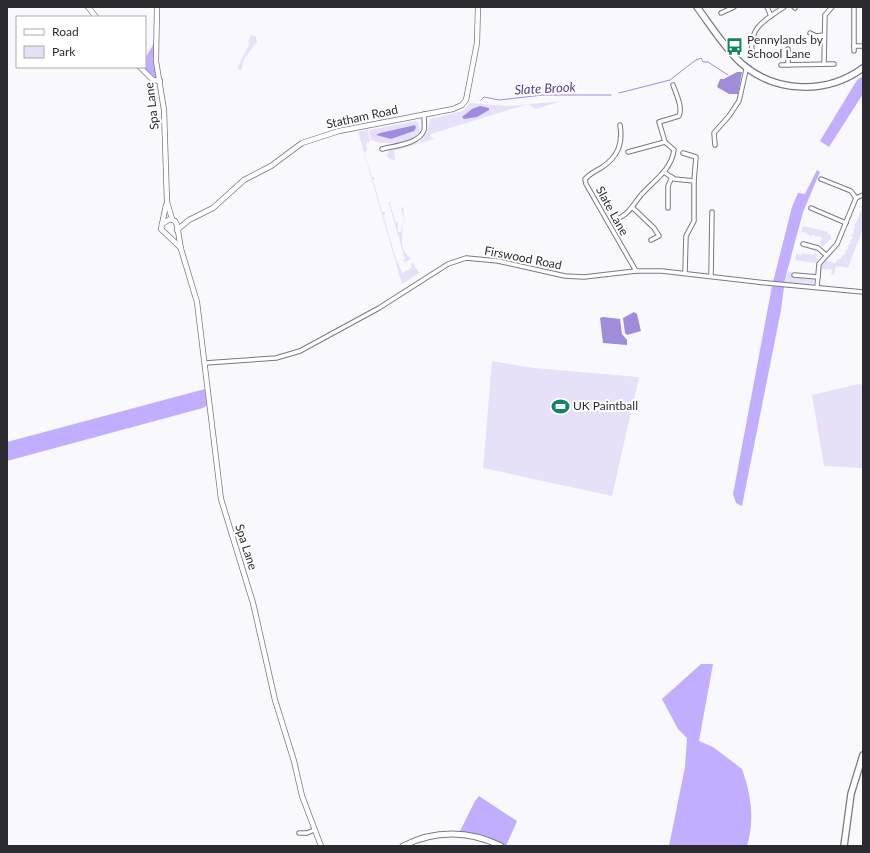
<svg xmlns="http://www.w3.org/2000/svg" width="870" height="853" font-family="Lato,sans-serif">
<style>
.green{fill:#e6e1f9;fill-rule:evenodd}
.forest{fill:#c2aeff}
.water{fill:#a08cda}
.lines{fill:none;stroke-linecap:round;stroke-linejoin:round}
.stream{stroke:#a08cda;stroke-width:1}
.minor-casing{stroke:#7a7786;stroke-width:5.5}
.tertiary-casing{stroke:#7a7786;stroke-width:6}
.secondary-casing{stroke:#7a7786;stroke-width:7}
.primary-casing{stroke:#7a7786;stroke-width:8}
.minor{stroke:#fff;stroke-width:3.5}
.tertiary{stroke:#fff;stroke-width:4.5}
.secondary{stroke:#fff;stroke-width:5}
.primary{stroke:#fff;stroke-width:5.5}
.labels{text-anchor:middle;stroke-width:4;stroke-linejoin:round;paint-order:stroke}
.poi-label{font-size:12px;fill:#2d2b32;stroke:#fff;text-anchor:start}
.street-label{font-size:12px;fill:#2d2b32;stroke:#fff}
.water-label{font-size:13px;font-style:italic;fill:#563893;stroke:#fff}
</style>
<rect width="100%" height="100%" fill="#f9f8ff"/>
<g class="green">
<polygon points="251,35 256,37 257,42 244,59 241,71 237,68 250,43 248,42"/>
<polygon points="562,101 536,109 528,104 431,134 430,136 434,139 394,151 395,160 389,159 387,155 389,151 420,142 427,133 430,118 431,119 463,111 470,103 509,106"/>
<path d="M414,121L418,122L420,129C415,146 383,145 371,140L369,130ZM415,125L414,131L391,139L377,134Z"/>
<polygon points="368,130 370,141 366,144 367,151 364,152 372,177 374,177 375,179 373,180 382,212 385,212 385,214 383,215 397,262 400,263 398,263 402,273 412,268 411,265 412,262 419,273 402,284 358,132"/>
<path d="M392,202L390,204L396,223L398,222V232H401L404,220L401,208L403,207C407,223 394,247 411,259L405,262L403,260L405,259L389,204H386Z"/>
<polygon points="859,206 863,206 863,228 848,268 836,266 834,275 831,274 832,270 827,269 825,271 825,269 822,269 820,277 821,266 826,260 829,263 830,262 827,258 834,264 837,261 836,258 838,260 842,257 840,254 842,256 846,253 845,250 847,250 849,246 846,245 849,245 851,241 848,240 851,240 853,237 850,235 853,235 855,225 853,224 855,224 857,221 854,220 857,221 859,216 857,215 859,216 860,213 859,211 860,212 862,208"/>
<polygon points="803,226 828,232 827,234 831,235 831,239 823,247 820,244 822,237 817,236 815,238 816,236 812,235 811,238 810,235 807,235 806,237 807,233 801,232"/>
<polygon points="797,251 797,254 802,255 802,253 813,255 816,253 818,255 816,257 819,260 816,268 816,263 795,260"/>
<polygon points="788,271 792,272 792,278 815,278 814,283 812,284 784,283"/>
<polygon points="492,361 534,368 639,377 612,496 483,468"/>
<polygon points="859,384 863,385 863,468 824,466 812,395"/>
</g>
<g class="forest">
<path d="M154,41L156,78L141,67H145C145,51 151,53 154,41Z"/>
<polygon points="863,76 863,94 829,147 820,141 857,80"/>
<polygon points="817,170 820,172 803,212 784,283 773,282 792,207 798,193 805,194"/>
<polygon points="772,286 784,287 781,310 742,506 736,503 733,494"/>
<polygon points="205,389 207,405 203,408 7,461 7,442"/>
<path d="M701,664H713L699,741L713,747L742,769C751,795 755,819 747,846H669L685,767L687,738L678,729L662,699Z"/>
<polygon points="479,796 517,821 506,846 494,841 459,833 475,801"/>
</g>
<g class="water">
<polygon points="737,72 742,72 738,94 729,94 717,87 720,79 724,79"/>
<polygon points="480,106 489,108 489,110 477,117 464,119 462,117 472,109"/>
<polygon points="415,125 416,128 414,131 391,139 376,135 380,133"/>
<polygon points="634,312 637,314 641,331 627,335 625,333 623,318"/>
<polygon points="603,317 620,319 622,334 627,340 627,345 603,343 600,318"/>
</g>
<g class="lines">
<g class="stream">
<polyline points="697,60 701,58 703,62 708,62 728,75"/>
<polyline points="619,93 670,80 697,59"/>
<polyline points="481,100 484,97 499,100 543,95 611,95"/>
</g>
<defs>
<g id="minor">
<polyline points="767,7 771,16"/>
<polyline points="794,7 795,8"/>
<polyline points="721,13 734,7"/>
<polyline points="810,33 816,36 824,35"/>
<polyline points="854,46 863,46"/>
<polyline points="854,51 854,7"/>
<path d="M752,53C749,27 765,20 784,7"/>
<polyline points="824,64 825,15 832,7"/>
<polyline points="781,65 834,64"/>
<polyline points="788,65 788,49"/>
<path d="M620,125C623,144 618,157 601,168C595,171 590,174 585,179L586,184L636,271"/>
<path d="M665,142L659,122L679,116C683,107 676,94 673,85"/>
<polyline points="715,145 714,133 729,116 739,101 746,70"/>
<path d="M382,149C393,146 420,144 424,130C425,126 424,119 424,114"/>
<polyline points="628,152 665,142"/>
<polyline points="683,153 696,157 694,181"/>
<polyline points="664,172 674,179 694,181 694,221 686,236 685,273"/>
<polyline points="821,179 851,191 856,198"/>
<polyline points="856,198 863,195"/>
<polyline points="633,208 654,228 659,236 651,240"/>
<polyline points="668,208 668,186 672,177"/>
<polyline points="811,208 846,223"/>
<path d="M614,221C631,212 629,210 641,195C653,181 671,171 674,150L665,142"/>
<polyline points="803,244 818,248 826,255"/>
<polyline points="794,275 818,277"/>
<polyline points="711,276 712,212"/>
<polyline points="817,287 819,264 837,244 856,198"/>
<polyline points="205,363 276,358 300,351 379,308 448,264 466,258 498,261 565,276 584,277 636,271 662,271 767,283 863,292"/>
<polyline points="299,833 307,833 314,830"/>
</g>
<g id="tertiary">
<polyline points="88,7 96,17"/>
<polyline points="157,7 156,61 164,110 167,202 172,219"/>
<polyline points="140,67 153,80 160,81"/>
<polyline points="166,205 161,229 180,247"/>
<polyline points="162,224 170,219 175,221 177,225 181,249 197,302 221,499 253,603 275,700 294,761 302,796 321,846"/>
<polyline points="177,230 189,220 213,208 244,180 271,166 302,143 339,131 453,109 462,105 466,100 477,43 478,7"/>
</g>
<path id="secondary" d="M403,846C434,830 469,830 501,846"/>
<g id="primary">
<path d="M697,7C711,26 724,47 741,63C775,93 826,95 863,68"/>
<polyline points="844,846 851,794 863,755"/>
</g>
</defs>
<use href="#minor" class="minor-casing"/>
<use href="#tertiary" class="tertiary-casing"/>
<use href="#secondary" class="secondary-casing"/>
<use href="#primary" class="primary-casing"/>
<use href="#minor" class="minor"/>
<use href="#tertiary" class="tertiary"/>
<use href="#secondary" class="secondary"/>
<use href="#primary" class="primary"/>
</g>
<defs>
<symbol id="bus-bare" viewBox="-9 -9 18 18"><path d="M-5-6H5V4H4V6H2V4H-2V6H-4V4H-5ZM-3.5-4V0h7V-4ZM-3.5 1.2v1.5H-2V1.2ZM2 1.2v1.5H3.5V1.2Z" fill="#128463" stroke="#fff" stroke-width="2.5" paint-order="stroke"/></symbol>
<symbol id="stadium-bare" viewBox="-9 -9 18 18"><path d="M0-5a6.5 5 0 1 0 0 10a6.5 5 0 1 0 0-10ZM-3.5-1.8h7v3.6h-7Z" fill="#128463" stroke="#fff" stroke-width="2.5" paint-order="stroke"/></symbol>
</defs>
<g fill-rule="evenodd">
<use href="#bus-bare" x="722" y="34" width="25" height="25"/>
<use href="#stadium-bare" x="548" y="394" width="25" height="25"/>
</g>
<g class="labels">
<g class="poi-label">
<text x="747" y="44">Pennylands by<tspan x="747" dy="14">School Lane</tspan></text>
<text x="573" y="410">UK Paintball</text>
</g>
<g class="street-label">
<text transform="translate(152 106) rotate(-97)" y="4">Spa Lane</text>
<text transform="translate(362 117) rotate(-12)" y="4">Statham Road</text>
<text transform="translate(612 211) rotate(61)" y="4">Slate Lane</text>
<text transform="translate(523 258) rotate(11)" y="4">Firswood Road</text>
<text transform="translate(246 547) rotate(72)" y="4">Spa Lane</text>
</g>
<g class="water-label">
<text transform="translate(545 88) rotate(-3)" y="5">Slate Brook</text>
</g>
</g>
<rect width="870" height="853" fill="none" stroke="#2d2b32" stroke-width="16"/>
<rect x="16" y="16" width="130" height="52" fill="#ffffff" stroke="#abaaad"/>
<rect x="24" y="29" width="20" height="6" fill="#ffffff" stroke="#abaaad"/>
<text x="52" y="36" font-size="12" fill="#2d2b32">Road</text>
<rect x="24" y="46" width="20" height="12" fill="#e6e1f9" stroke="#abaaad"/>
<text x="52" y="56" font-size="12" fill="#2d2b32">Park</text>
</svg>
